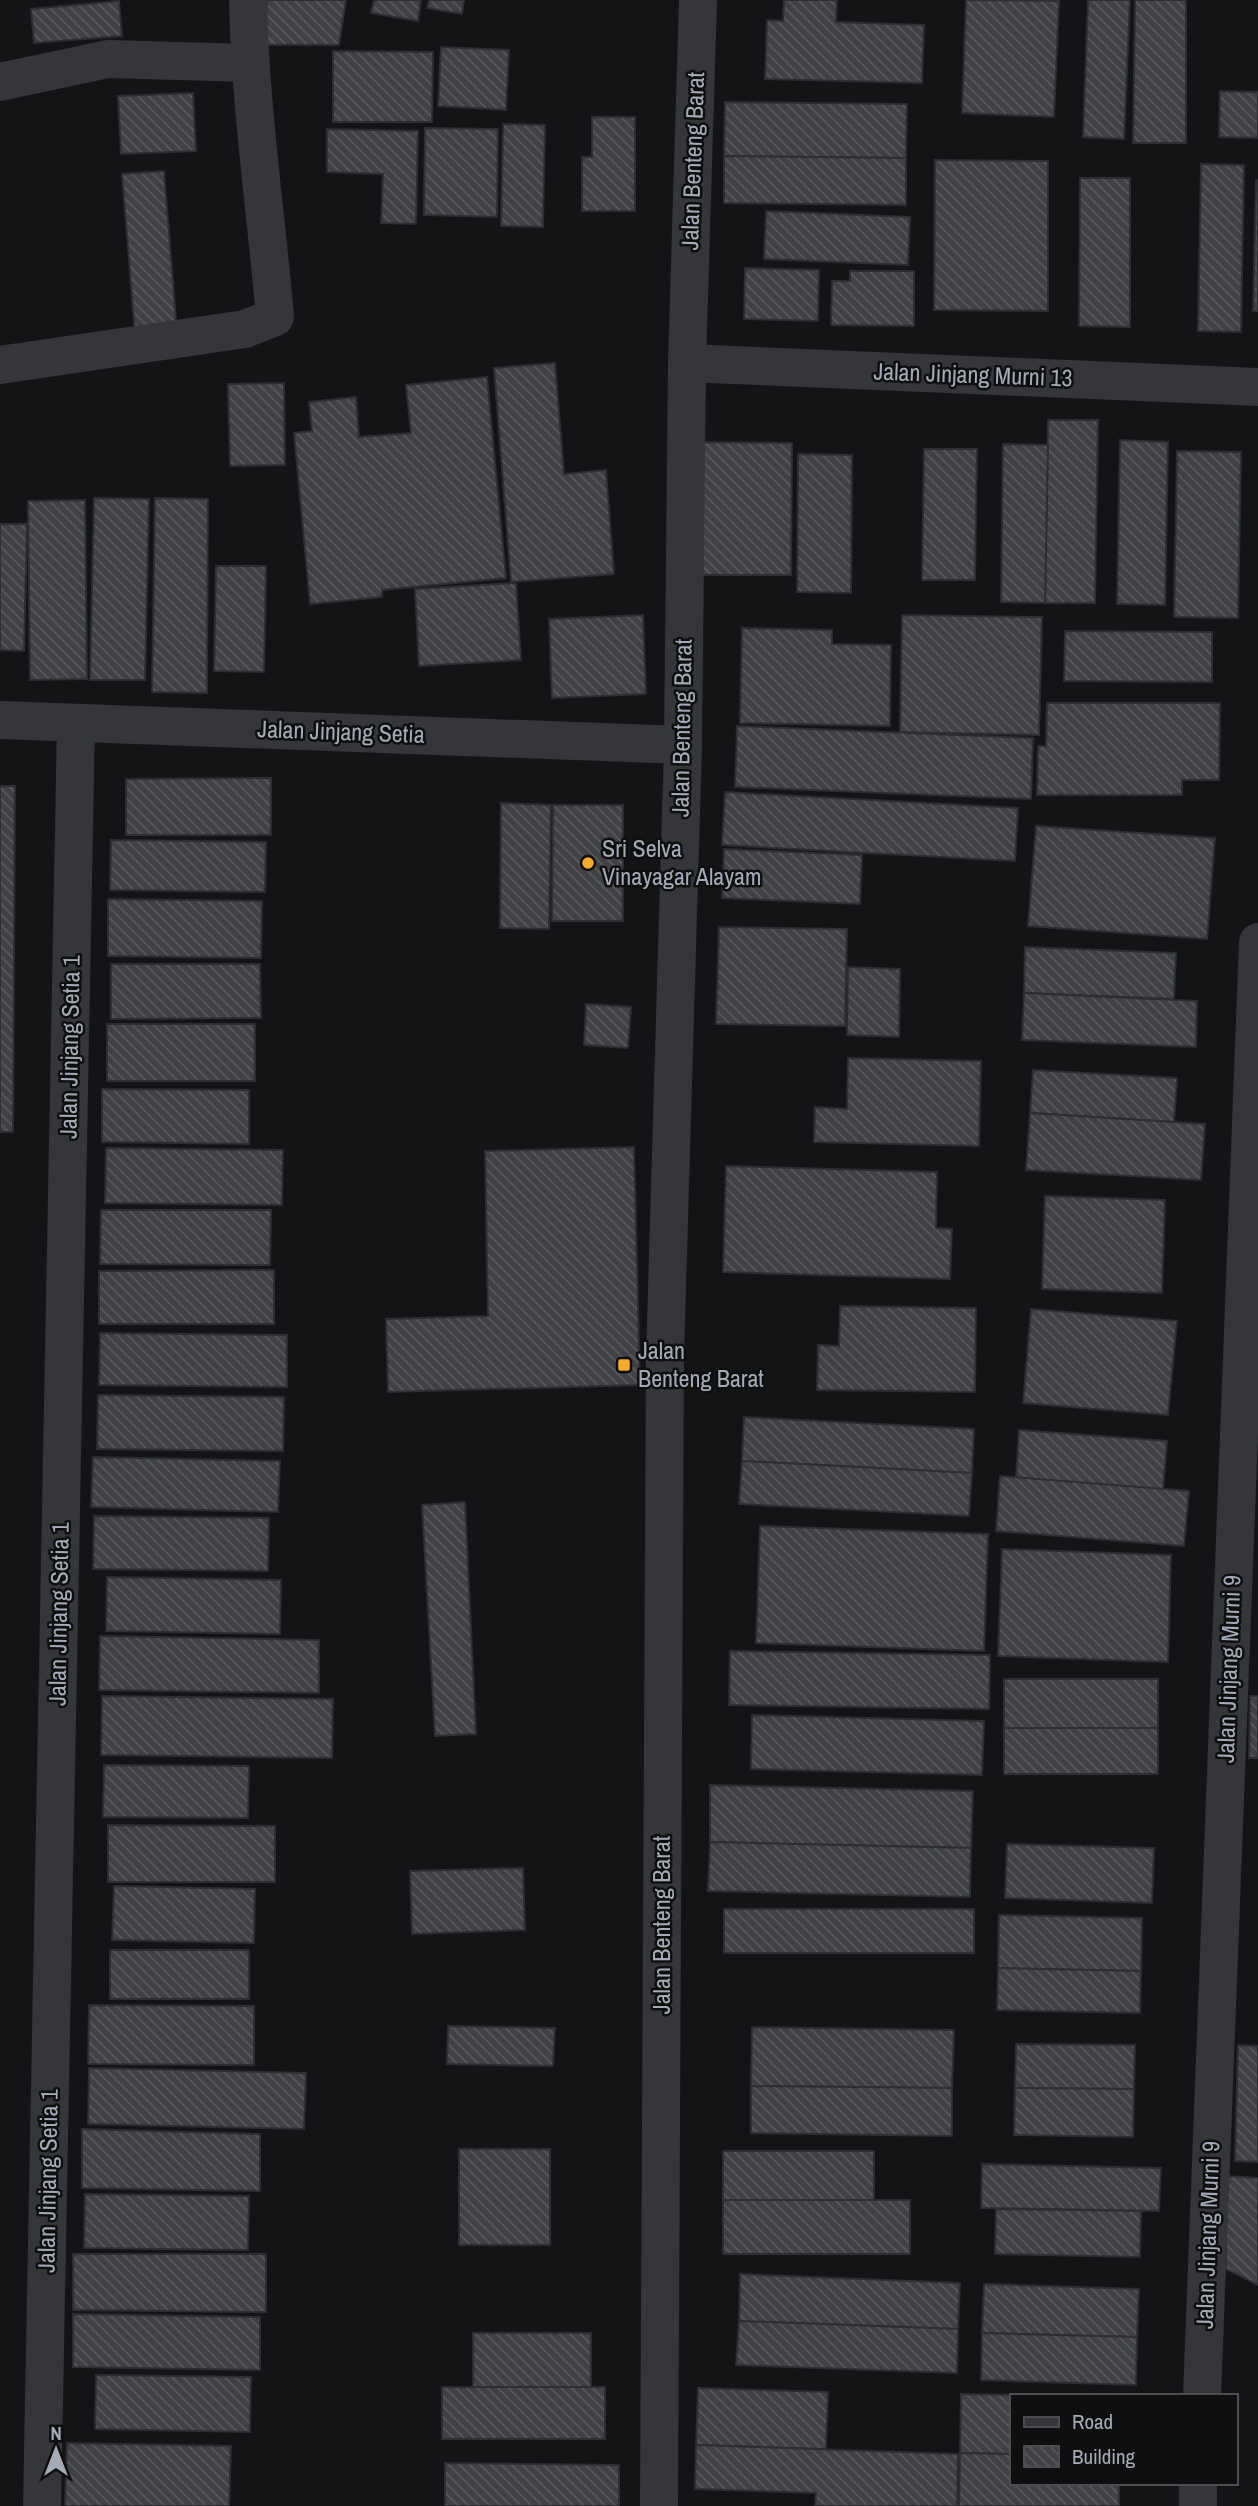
<svg xmlns="http://www.w3.org/2000/svg" width="1258" height="2506" font-family="'Archivo Narrow',sans-serif">
<style>
.building{fill:url(#building-back-hatch);stroke:#2d2e31;stroke-width:2}
.lines{fill:none;stroke-linecap:round;stroke-linejoin:round}
.minor{stroke:#34363a;stroke-width:38}
.poi-dot{fill:#f5ab2c;stroke:#0f0f10;stroke-width:2.5}
.labels{text-anchor:middle;stroke-width:5;stroke-linejoin:round;paint-order:stroke}
.street-label{font-size:24px;fill:#a5abb6;stroke:#0f0f10}
.poi-label{font-size:24px;fill:#a5abb6;stroke:#0f0f10;text-anchor:start}
</style>
<defs>
<pattern id="building-back-hatch" width="6" height="6" patternUnits="userSpaceOnUse" patternTransform="scale(1.75)"><rect width="6" height="6" fill="#3f4145"/><path d="M-1 5l2 2M0 0l6 6M5-1l2 2" fill="none" stroke="#585a5e"/></pattern>
</defs>
<rect width="100%" height="100%" fill="#131415"/>
<g class="building">
<polygon points="267,0 346,0 339,45 263,45"/>
<polygon points="374,0 421,0 418,21 371,13"/>
<polygon points="429,0 464,0 462,14 427,8"/>
<polygon points="784,0 837,0 836,22 924,25 922,83 765,79 767,20 783,21"/>
<polygon points="966,0 1059,1 1054,117 962,113"/>
<polygon points="1088,0 1130,0 1124,139 1083,137"/>
<polygon points="1135,0 1186,0 1186,143 1133,143"/>
<polygon points="119,1 122,36 34,43 31,9"/>
<polygon points="441,47 509,50 506,110 438,106"/>
<polygon points="333,51 433,52 432,122 333,122"/>
<polygon points="1220,91 1258,92 1258,138 1219,137"/>
<polygon points="193,93 196,151 121,154 118,96"/>
<polygon points="725,102 907,104 906,158 724,156"/>
<polygon points="592,117 635,117 635,211 582,211 582,157 592,157"/>
<polygon points="503,124 545,125 543,227 501,226"/>
<polygon points="425,128 498,129 497,217 424,215"/>
<polygon points="327,129 418,131 416,224 381,223 383,174 327,172"/>
<polygon points="724,156 906,158 906,205 724,203"/>
<polygon points="935,160 1048,161 1048,311 934,310"/>
<polygon points="1201,164 1244,165 1241,332 1198,331"/>
<polygon points="164,171 177,332 135,335 122,174"/>
<polygon points="1080,178 1130,178 1130,327 1079,326"/>
<polygon points="1256,180 1258,180 1258,311 1253,311"/>
<polygon points="766,211 910,217 908,265 764,259"/>
<polygon points="745,268 819,270 818,321 744,319"/>
<polygon points="850,271 914,271 914,326 831,325 832,281 850,281"/>
<polygon points="555,363 564,474 606,470 614,574 511,582 494,368"/>
<polygon points="487,377 506,578 382,590 382,597 310,604 294,433 312,431 309,402 356,397 359,437 411,433 406,385"/>
<polygon points="284,383 285,465 230,466 228,384"/>
<polygon points="1048,420 1098,420 1095,603 1045,603"/>
<polygon points="1120,440 1168,442 1165,605 1117,604"/>
<polygon points="697,442 792,443 791,575 696,575"/>
<polygon points="1003,444 1048,445 1045,603 1001,602"/>
<polygon points="924,449 977,449 975,580 922,580"/>
<polygon points="1177,451 1241,452 1238,618 1174,617"/>
<polygon points="798,454 852,455 851,593 797,592"/>
<polygon points="94,498 149,499 145,680 90,680"/>
<polygon points="155,498 208,499 207,693 152,692"/>
<polygon points="85,500 87,679 30,680 28,501"/>
<polygon points="0,524 27,524 24,651 0,650"/>
<polygon points="216,566 266,566 264,672 214,671"/>
<polygon points="516,583 521,660 419,666 415,589"/>
<polygon points="643,615 646,694 552,698 549,619"/>
<polygon points="902,615 1042,617 1039,735 900,732"/>
<polygon points="742,628 832,630 832,644 891,645 890,726 740,723"/>
<polygon points="1065,631 1212,632 1212,682 1064,681"/>
<polygon points="1047,703 1220,703 1219,780 1182,780 1182,795 1037,795 1038,746 1046,746"/>
<polygon points="737,726 1033,738 1031,799 735,787"/>
<polygon points="271,778 271,835 126,835 126,779"/>
<polygon points="0,786 15,786 13,1132 0,1132"/>
<polygon points="725,792 1018,808 1015,861 722,845"/>
<polygon points="501,803 551,805 549,929 500,928"/>
<polygon points="553,805 623,805 623,921 552,921"/>
<polygon points="1036,826 1215,838 1207,939 1028,926"/>
<polygon points="111,840 266,842 265,892 110,890"/>
<polygon points="724,849 862,855 860,904 722,898"/>
<polygon points="108,899 262,901 261,958 108,956"/>
<polygon points="719,927 847,929 845,1026 716,1024"/>
<polygon points="1025,947 1176,953 1174,999 1024,993"/>
<polygon points="111,964 260,964 261,1018 111,1019"/>
<polygon points="848,967 900,969 899,1037 847,1035"/>
<polygon points="1024,993 1197,1001 1196,1047 1022,1040"/>
<polygon points="586,1004 631,1007 628,1048 584,1045"/>
<rect x="107" y="1024" width="148" height="57"/>
<polygon points="848,1058 981,1061 979,1146 814,1142 815,1107 847,1109"/>
<polygon points="1033,1070 1177,1078 1174,1122 1030,1113"/>
<polygon points="102,1089 249,1090 249,1144 102,1142"/>
<polygon points="1030,1113 1205,1124 1201,1180 1026,1170"/>
<polygon points="634,1147 640,1385 388,1392 386,1319 488,1316 485,1151"/>
<polygon points="106,1148 283,1150 282,1205 105,1203"/>
<polygon points="726,1166 937,1172 936,1228 952,1229 950,1279 723,1272"/>
<polygon points="1045,1196 1165,1200 1162,1293 1042,1289"/>
<polygon points="101,1210 271,1210 270,1265 100,1264"/>
<polygon points="274,1270 274,1324 99,1324 99,1271"/>
<polygon points="840,1306 976,1308 975,1392 817,1390 818,1345 839,1346"/>
<polygon points="1031,1309 1177,1321 1168,1415 1023,1403"/>
<polygon points="100,1333 287,1335 287,1387 99,1385"/>
<polygon points="98,1395 284,1397 283,1451 97,1449"/>
<polygon points="744,1417 974,1429 972,1473 742,1461"/>
<polygon points="1019,1430 1167,1441 1163,1490 1016,1478"/>
<polygon points="93,1457 280,1461 278,1512 91,1507"/>
<polygon points="742,1461 972,1473 969,1516 739,1504"/>
<polygon points="1000,1476 1189,1491 1184,1546 996,1531"/>
<polygon points="465,1502 476,1734 435,1736 422,1505"/>
<polygon points="94,1516 269,1518 268,1571 93,1569"/>
<polygon points="760,1526 988,1534 984,1651 756,1643"/>
<polygon points="1002,1549 1171,1555 1168,1662 998,1656"/>
<polygon points="107,1577 281,1580 280,1634 106,1631"/>
<polygon points="100,1636 319,1640 319,1693 99,1690"/>
<polygon points="730,1651 990,1655 989,1709 729,1705"/>
<rect x="1004" y="1679" width="154" height="49"/>
<polygon points="102,1696 333,1699 332,1758 101,1755"/>
<polygon points="1250,1696 1258,1696 1258,1758 1249,1758"/>
<polygon points="752,1715 984,1721 982,1775 751,1769"/>
<rect x="1004" y="1728" width="154" height="46"/>
<polygon points="104,1765 249,1766 248,1818 103,1817"/>
<polygon points="710,1785 973,1791 971,1848 710,1842"/>
<polygon points="108,1825 275,1826 275,1882 108,1882"/>
<polygon points="710,1842 971,1848 970,1897 708,1891"/>
<polygon points="1007,1844 1154,1848 1152,1903 1005,1898"/>
<polygon points="523,1868 525,1930 412,1934 410,1871"/>
<polygon points="114,1886 255,1889 254,1943 112,1940"/>
<rect x="724" y="1909" width="250" height="44"/>
<polygon points="999,1915 1142,1918 1141,1971 998,1968"/>
<rect x="110" y="1950" width="139" height="49"/>
<polygon points="998,1968 1141,1971 1140,2013 997,2010"/>
<polygon points="89,2005 254,2006 254,2065 88,2064"/>
<polygon points="448,2026 555,2028 553,2066 447,2064"/>
<polygon points="752,2027 954,2030 952,2088 751,2086"/>
<polygon points="1016,2044 1135,2045 1134,2089 1015,2088"/>
<polygon points="1238,2045 1258,2046 1258,2162 1235,2161"/>
<polygon points="89,2068 306,2073 304,2129 88,2124"/>
<polygon points="751,2086 952,2088 952,2136 751,2133"/>
<polygon points="1015,2088 1134,2089 1133,2137 1014,2135"/>
<polygon points="82,2129 260,2134 260,2191 82,2188"/>
<rect x="459" y="2149" width="91" height="96"/>
<rect x="723" y="2151" width="151" height="49"/>
<polygon points="982,2164 1161,2168 1159,2211 981,2208"/>
<polygon points="1226,2176 1258,2178 1258,2285 1226,2269"/>
<polygon points="85,2194 249,2196 248,2250 84,2248"/>
<rect x="723" y="2200" width="187" height="54"/>
<polygon points="996,2209 1141,2211 1140,2257 995,2254"/>
<polygon points="73,2254 266,2254 266,2312 73,2310"/>
<polygon points="740,2274 960,2283 958,2329 739,2321"/>
<polygon points="984,2284 1139,2289 1137,2337 982,2333"/>
<polygon points="73,2314 260,2317 260,2370 73,2367"/>
<polygon points="739,2321 958,2329 957,2373 736,2365"/>
<rect x="473" y="2333" width="118" height="54"/>
<polygon points="982,2333 1137,2337 1136,2385 981,2380"/>
<polygon points="96,2375 251,2377 250,2432 95,2429"/>
<rect x="442" y="2387" width="163" height="52"/>
<polygon points="698,2388 828,2392 826,2449 696,2445"/>
<polygon points="961,2394 1070,2396 1011,2396 1011,2454 960,2453"/>
<polygon points="67,2443 231,2446 229,2506 65,2506"/>
<polygon points="696,2445 958,2454 957,2506 815,2506 816,2493 695,2489"/>
<polygon points="960,2453 1011,2454 1011,2483 1119,2483 1119,2506 959,2506"/>
<polygon points="445,2463 619,2465 619,2506 445,2506"/>
</g>
<g class="lines">
<g class="minor">
<polyline points="0,82 108,59 249,63"/>
<polyline points="687,363 1258,387"/>
<path d="M0,365L245,329L275,317C266,212 250,106 248,0"/>
<polyline points="0,720 683,745"/>
<polyline points="1202,2396 1258,942"/>
<polyline points="42,2506 76,723"/>
<polyline points="659,2506 665,1356 683,745 687,363 698,0"/>
<polyline points="1198,2506 1198,2483"/>
</g>
</g>
<g class="poi-dot">
<circle cx="588" cy="863" r="7"/>
<rect x="617" y="1358" width="14" height="14" rx="3.5"/>
</g>
<g class="labels">
<g class="street-label">
<text transform="translate(693 161) rotate(-88)" y="8">Jalan Benteng Barat</text>
<text transform="translate(973 375) rotate(2)" y="8">Jalan Jinjang Murni 13</text>
<text transform="translate(682 728) rotate(-89)" y="8">Jalan Benteng Barat</text>
<text transform="translate(341 732) rotate(2)" y="8">Jalan Jinjang Setia</text>
<text transform="translate(70 1047) rotate(-89)" y="8">Jalan Jinjang Setia 1</text>
<text transform="translate(59 1614) rotate(-89)" y="8">Jalan Jinjang Setia 1</text>
<text transform="translate(1229 1669) rotate(-88)" y="8">Jalan Jinjang Murni 9</text>
<text transform="translate(662 1925) rotate(-90)" y="8">Jalan Benteng Barat</text>
<text transform="translate(48 2181) rotate(-89)" y="8">Jalan Jinjang Setia 1</text>
<text transform="translate(1208 2235) rotate(-88)" y="8">Jalan Jinjang Murni 9</text>
</g>
<g class="poi-label">
<text x="602" y="857">Sri Selva<tspan x="602" dy="28">Vinayagar Alayam</tspan></text>
<text x="638" y="1359">Jalan<tspan x="638" dy="28">Benteng Barat</tspan></text>
</g>
</g>
<rect x="1010" y="2394" width="228" height="91" fill="#0f0f10" stroke="#4b4d52" stroke-width="2"/>
<rect x="1024" y="2417" width="35" height="10" fill="#34363a" stroke="#4b4d52" stroke-width="2"/>
<text x="1072" y="2429" font-size="21" fill="#a5abb6">Road</text>
<rect x="1024" y="2446" width="35" height="21" fill="url(#building-back-hatch)" stroke="#4b4d52" stroke-width="2"/>
<text x="1072" y="2464" font-size="21" fill="#a5abb6">Building</text>
<g transform="translate(56 2450)" stroke="#0f0f10" stroke-width="5" paint-order="stroke">
<path d="M0-5L12 26L0 18L-12 26Z" fill="#a5abb6"/>
<text y="-10" font-size="19" font-weight="bold" text-anchor="middle" fill="#a5abb6">N</text>
</g>
</svg>
